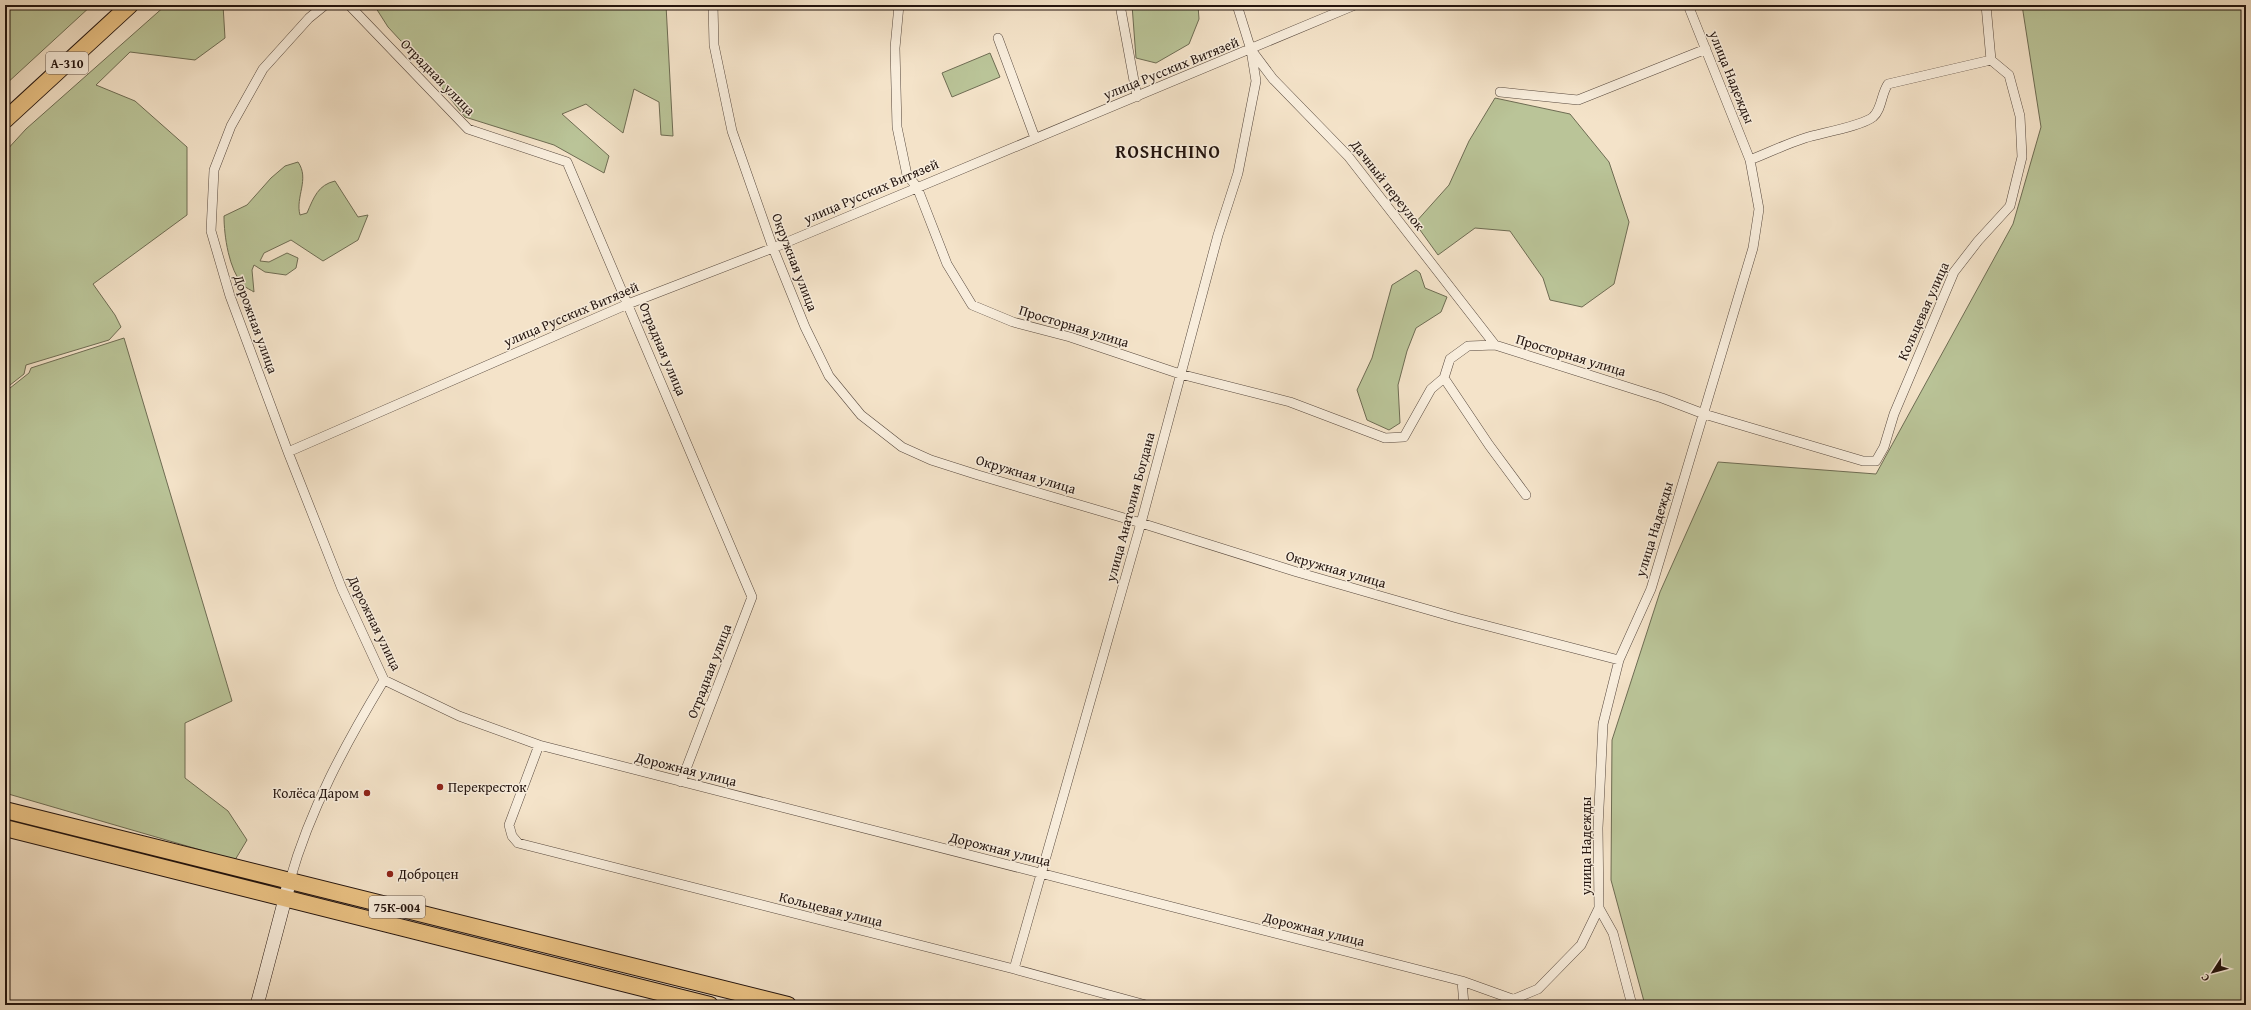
<svg xmlns="http://www.w3.org/2000/svg" width="2251" height="1010" font-family="'Gentium Book Plus',serif">
<style>
.green{fill:#bac498;stroke:#6e6c53}
.lines{fill:none;stroke-linecap:round;stroke-linejoin:round}
.street-casing{stroke:#57483d;stroke-width:10}
.secondary-casing{stroke:#23140e;stroke-width:14}
.highway-casing{stroke:#23140e;stroke-width:18}
.street{stroke:#f8eddc;stroke-width:9}
.secondary{stroke:#f8eddc;stroke-width:13}
.highway{stroke:#eac284;stroke-width:16}
.poi-dot{fill:#8f2418;stroke:#f8eddc;stroke-width:1.5}
.labels{text-anchor:middle;dominant-baseline:central;stroke-width:3;stroke-linejoin:round;paint-order:stroke}
.shield{fill:#f8eddc;stroke:#63554c;stroke-width:1}
.shield-label{font-size:13px;font-weight:bold;fill:#23140e}
.street-label{font-size:14px;fill:#23140e;stroke:#f8eddc}
.poi-label{font-size:14px;fill:#23140e;stroke:#f8eddc;text-anchor:start}
.district-label{font-size:18px;font-weight:bold;letter-spacing:1px;fill:#23140e;stroke:#f8eddc}
</style>
<rect width="100%" height="100%" fill="#f4e3c9"/>
<filter id="stains"><feTurbulence type="fractalNoise" baseFrequency=".005" numOctaves="4"/><feColorMatrix values="0 0 0 0 .2 0 0 0 0 .09 0 0 0 0 .02 0 0 0 .5 -.17"/></filter>
<radialGradient id="worn" r=".72"><stop offset=".6" stop-color="#630" stop-opacity="0"/><stop offset="1" stop-color="#630" stop-opacity=".3"/></radialGradient>
<path class="green" d="M 5,5 L 92,5 L 5,85 Z
M 166,5 L 223,5 L 225,38 L 195,60 L 130,52 L 96,85 L 135,101 L 187,147 L 187,215 L 93,284 L 115,315 L 121,327 L 109,340 L 26,365 L 24,374 L 5,389 L 5,152 L 26,129 Z
M 374,5 L 666,5 L 673,136 L 661,135 L 659,102 L 634,89 L 623,133 L 586,104 L 562,114 L 609,156 L 604,173 L 554,145 L 465,117 L 425,67 L 388,27 Z
M 1132,5 L 1198,5 L 1199,19 L 1189,44 L 1156,63 L 1136,58 Z
M 2022,5 L 2246,5 L 2246,1005 L 1645,1005 L 1611,880 L 1612,740 L 1660,592 L 1718,462 L 1876,474 L 2013,224 L 2041,127 Z
M 990,53 L 1000,77 L 952,97 L 942,73 Z
M 1495,98 L 1570,114 L 1609,162 L 1629,222 L 1614,284 L 1582,307 L 1550,300 L 1543,278 L 1510,231 L 1475,228 L 1438,255 L 1415,223 L 1449,185 L 1469,141 Z
M 298,162 C 310,179 295,197 300,215 L 307,213 C 314,197 318,185 335,181 L 358,217 L 368,215 L 358,240 L 323,261 L 291,240 L 264,253 L 260,261 L 269,262 L 287,253 L 298,258 L 296,268 L 286,275 L 265,272 L 254,265 L 252,270 L 254,292 C 251,290 246,288 243,285 C 229,270 224,236 224,216 L 247,205 L 271,178 L 285,166 Z
M 1416,270 L 1420,273 L 1425,288 L 1447,297 L 1441,312 L 1416,328 L 1407,351 L 1398,385 L 1400,423 L 1389,430 L 1367,420 L 1357,390 L 1372,358 L 1392,285 Z
M 124,338 L 232,701 L 185,723 L 185,778 L 228,811 L 247,840 L 235,860 L 5,793 L 5,392 L 29,373 L 31,368 Z"/>
<g class="lines">
<g class="street-casing">
<path id="street" d="M 325,5 L 309,18 L 263,69 L 231,126 L 214,170 L 211,231 L 230,296 L 288,452 L 342,589 L 384,680 L 459,716 L 539,745 L 1462,981 L 1515,1000
M 349,5 L 468,129 L 567,162 L 752,597 L 681,782
M 713,5 L 714,45 L 732,131 L 773,248 L 805,327 L 829,376 L 861,415 L 902,447 L 931,460 L 978,475 L 1141,523 L 1297,572 L 1457,618 L 1619,660
M 899,5 L 895,48 L 897,127 L 907,175 L 917,187 L 947,264 L 972,305 L 1013,322 L 1070,337 L 1180,374 L 1290,402 L 1385,438 L 1404,437 L 1431,389 L 1444,378 L 1450,359 L 1468,346 L 1495,345 L 1662,398 L 1704,414 L 1863,461 L 1876,461 L 1884,447 L 1894,414 L 1954,272 L 1978,241 L 2010,206 L 2022,157 L 2020,116 L 2009,75 L 1991,60 L 1986,5
M 1120,5 L 1137,97
M 998,38 L 1035,138
M 1252,51 L 1273,79 L 1348,156 L 1495,345
M 1500,92 L 1578,100 L 1706,49
M 1750,160 C 1768,153 1786,144 1805,138 C 1821,133 1862,126 1873,117 C 1882,109 1881,94 1888,84 L 1991,60
M 1444,378 L 1489,445 L 1526,495
M 288,452 L 628,304 L 773,248 L 1355,5
M 539,745 L 509,825 L 512,836 L 518,843 L 1014,969 L 1146,1005
M 290,880 C 310,809 346,743 384,680
M 1599,908 L 1613,933 L 1632,1005
M 1014,969 L 1141,523 L 1218,235 L 1238,173 L 1256,81 L 1251,50 L 1237,5
M 1462,981 L 1464,1005
M 1500,1005 L 1538,989 L 1581,945 L 1599,908 L 1598,828 L 1603,724 L 1619,660 L 1651,589 L 1753,248 L 1759,209 L 1750,160 L 1688,5"/>
</g>
<g class="secondary-casing">
<path id="secondary" d="M 257,1005 L 290,880"/>
</g>
<g class="highway-casing">
<path id="highway" d="M 5,120 L 130,5
M 5,810 L 788,1005
M 5,828 L 710,1005"/>
</g>
<use href="#street" class="street"/>
<use href="#secondary" class="secondary"/>
<use href="#highway" class="highway"/>
</g>
<g class="poi-dot">
<circle cx="440" cy="787" r="4"/>
<circle cx="367" cy="793" r="4"/>
<circle cx="390" cy="874" r="4"/>
</g>
<g class="labels">
<g class="shield">
<rect x="46" y="52" width="42" height="22" rx="3"/>
<rect x="369" y="896" width="56" height="22" rx="3"/>
</g>
<g class="shield-label">
<text x="67" y="63">А-310</text>
<text x="397" y="907">75К-004</text>
</g>
<g class="street-label">
<text transform="translate(1171 68) rotate(-22)">улица Русских Витязей</text>
<text transform="translate(438 77) rotate(46)">Отрадная улица</text>
<text transform="translate(1732 77) rotate(68)">улица Надежды</text>
<text transform="translate(1388 185) rotate(52)">Дачный переулок</text>
<text transform="translate(871 191) rotate(-23)">улица Русских Витязей</text>
<text transform="translate(795 262) rotate(69)">Окружная улица</text>
<text transform="translate(1923 311) rotate(-66)">Кольцевая улица</text>
<text transform="translate(571 314) rotate(-23)">улица Русских Витязей</text>
<text transform="translate(256 324) rotate(70)">Дорожная улица</text>
<text transform="translate(1074 326) rotate(17)">Просторная улица</text>
<text transform="translate(663 349) rotate(67)">Отрадная улица</text>
<text transform="translate(1571 355) rotate(17)">Просторная улица</text>
<text transform="translate(1026 474) rotate(17)">Окружная улица</text>
<text transform="translate(1130 507) rotate(-75)">улица Анатолия Богдана</text>
<text transform="translate(1654 529) rotate(-73)">улица Надежды</text>
<text transform="translate(1336 569) rotate(16)">Окружная улица</text>
<text transform="translate(375 623) rotate(64)">Дорожная улица</text>
<text transform="translate(709 671) rotate(-69)">Отрадная улица</text>
<text transform="translate(686 769) rotate(14)">Дорожная улица</text>
<text transform="translate(1586 846) rotate(-90)">улица Надежды</text>
<text transform="translate(1000 849) rotate(14)">Дорожная улица</text>
<text transform="translate(831 909) rotate(14)">Кольцевая улица</text>
<text transform="translate(1314 929) rotate(14)">Дорожная улица</text>
</g>
<g class="poi-label">
<text x="448" y="787">Перекресток</text>
<text x="359" y="793" text-anchor="end">Колёса Даром</text>
<text x="398" y="874">Доброцен</text>
</g>
<g class="district-label">
<text x="1168" y="151">ROSHCHINO</text>
</g>
</g>
<rect width="2251" height="1010" fill="none" stroke="#f4e3c9" stroke-width="20"/>
<rect x="6" y="6" width="2239" height="998" fill="none" stroke="#23140e" stroke-width="2"/>
<rect x="10" y="10" width="2231" height="990" fill="none" stroke="#23140e"/>
<g transform="translate(2213 972) rotate(234)" stroke="#f8eddc" stroke-width="3" paint-order="stroke">
<path d="M0-3L7 15L0 10L-7 15Z" fill="#23140e"/>
<text y="-6" font-size="11" font-weight="bold" text-anchor="middle" fill="#23140e">С</text>
</g>
<rect width="100%" height="100%" filter="url(#stains)"/>
<rect width="100%" height="100%" fill="url(#worn)"/>
</svg>
